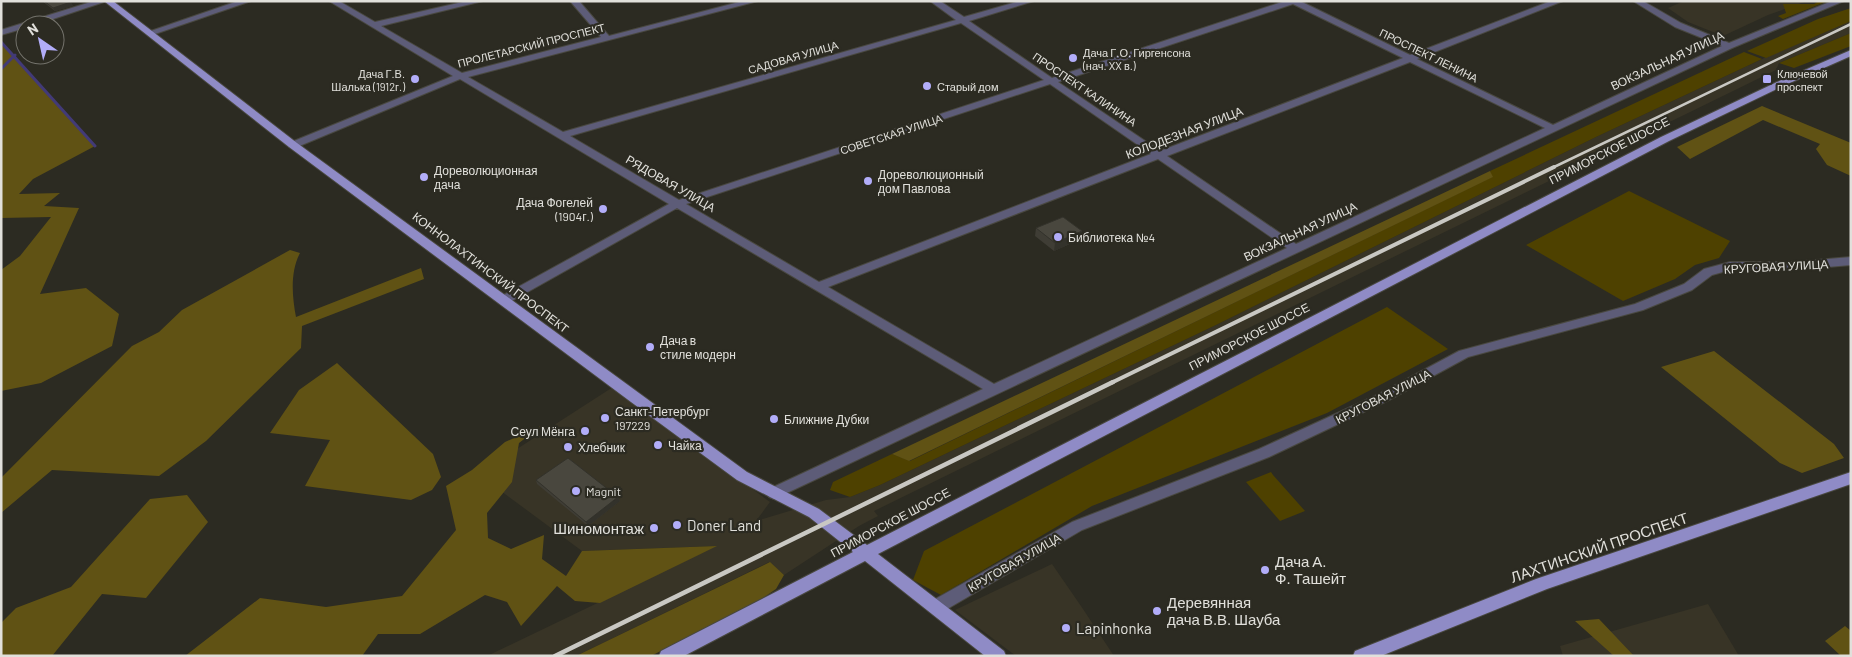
<svg xmlns="http://www.w3.org/2000/svg" width="1852" height="657" font-family="Barlow,sans-serif">
<style>
.built{fill:#383426}
.green{fill:#4e4100}
.forest{fill:#605214}
.lines{fill:none;stroke-linecap:round;stroke-linejoin:round}
.stream{stroke:#423a77;stroke-width:3}
.minor-casing{stroke:#494840;stroke-width:2}
.major-casing{stroke:#494840;stroke-width:2}
.minor{fill:#5d5c78;fill-rule:evenodd}
.major{fill:#8f8bc6;fill-rule:evenodd}
.rail-far2{stroke:#c9c8c3;stroke-width:2.5}
.rail-far1{stroke:#c9c8c3;stroke-width:4}
.rail{stroke:#c9c8c3;stroke-width:4.5}
.wall{fill:#3f3d35}
.shaded-wall{fill:#33322b}
.building{fill:#49473e;stroke:#33322b}
.poi-dot{fill:#b2adf9;stroke:#2c2b22;stroke-width:2}
.labels{text-anchor:middle;dominant-baseline:central;stroke-width:4.5;stroke-linejoin:round;paint-order:stroke}
.far-street-label{font-size:11px;fill:#e1e0db;stroke:#2c2b22}
.far-poi-label{font-size:11px;fill:#e1e0db;stroke:#2c2b22;text-anchor:start}
.street-label{font-size:12px;fill:#e1e0db;stroke:#2c2b22}
.poi-label{font-size:12px;fill:#e1e0db;stroke:#2c2b22;text-anchor:start}
.near-poi-label{font-size:15px;fill:#e1e0db;stroke:#2c2b22;text-anchor:start}
.near-street-label{font-size:15px;fill:#e1e0db;stroke:#2c2b22}
</style>
<rect width="100%" height="100%" fill="#2c2b22"/>
<path class="built" d="M 1684,1 L 1807,1 L 1768,15 L 1723,36 L 1688,22 L 1668,8 Z
M 1851,21 L 1851,33 L 1779,63 L 1776,70 L 874,511 L 878,516 L 859,526 L 784,575 L 769,562 L 576,656 L 487,656 L 716,546 L 582,551 L 478,474 L 613,387 L 770,502 L 756,521 L 826,500 L 850,497 L 880,485 L 1216,325 L 1596,137 L 1762,59 Z
M 1052,564 L 1083,609 L 1114,656 L 1016,656 L 955,610 Z
M 1708,604 L 1739,656 L 1563,656 L 1560,646 Z"/>
<path class="green" d="M 1819,1 L 1828,1 L 1783,19 L 1778,16 L 1786,13 L 1783,4 L 1814,4 Z
M 1851,8 L 1851,21 L 1766,58 L 1747,51 L 1818,19 Z
M 1851,33 L 1851,46 L 1794,68 L 1779,63 Z
M 1744,52 L 1762,59 L 1596,137 L 1216,325 L 880,485 L 850,497 L 830,490 L 833,482 L 892,454 L 910,461 L 1492,177 L 1490,171 Z
M 1629,191 L 1730,241 L 1719,258 L 1695,265 L 1675,279 L 1623,301 L 1526,245 Z
M 1387,307 L 1448,349 L 1327,413 L 1092,506 L 941,595 L 913,580 L 924,551 Z
M 1271,472 L 1273,475 L 1305,511 L 1280,521 L 1246,482 Z"/>
<path class="forest" d="M 1,42 L 95,146 L 33,179 L 19,194 L 60,193 L 44,206 L 79,208 L 40,294 L 86,288 L 119,314 L 112,346 L 41,383 L 1,391 L 1,270 L 20,256 L 51,217 L 1,218 Z
M 1762,106 L 1851,143 L 1851,176 L 1827,165 L 1816,149 L 1820,144 L 1763,120 L 1690,159 L 1677,147 Z
M 1490,171 L 1493,177 L 909,461 L 892,454 Z
M 290,250 L 300,253 C 290,272 292,296 296,317 L 421,268 L 424,279 L 302,326 L 301,348 L 206,441 L 159,476 L 52,470 L 1,513 L 1,478 L 132,346 L 159,332 L 182,310 Z
M 1714,351 L 1834,444 L 1844,458 L 1802,473 L 1780,463 L 1661,367 Z
M 337,363 L 433,454 L 441,477 L 432,490 L 411,500 L 305,486 L 330,440 L 270,433 L 299,390 Z
M 541,426 L 519,443 L 512,482 L 487,513 L 488,538 L 511,549 L 544,535 L 542,559 L 566,576 L 582,551 L 717,546 L 600,603 L 575,601 L 557,586 L 521,626 L 507,602 L 485,595 L 420,634 L 378,634 L 362,656 L 185,656 L 260,598 L 326,607 L 402,596 L 456,530 L 446,486 L 472,470 L 505,442 Z
M 187,495 L 208,522 L 146,598 L 102,594 L 52,656 L 1,656 L 1,623 L 16,608 L 71,587 L 150,499 Z
M 770,562 L 784,575 L 776,589 L 763,598 L 651,656 L 576,656 Z
M 1599,619 L 1634,656 L 1614,656 L 1575,621 Z
M 1845,626 L 1851,631 L 1851,656 L 1841,656 L 1825,641 Z"/>
<g class="lines">
<path class="stream" d="M 1,42 L 95,146
M 1,69 L 15,55"/>
<g class="minor-casing">
<path id="minor" d="M 94,1 L 107,1 L 35,25 L 25,25 L 25,28 L 1,35 L 1,30 Z
M 238,1 L 251,1 L 152,35 L 145,33 Z
M 329,1 L 339,1 L 375,22 L 467,1 L 483,1 L 381,26 L 462,73 L 601,37 L 570,1 L 579,1 L 609,36 L 743,1 L 758,1 L 468,77 L 563,132 L 956,20 L 930,1 L 940,1 L 964,17 L 1020,1 L 1034,1 L 969,21 L 1052,78 L 1285,1 L 1300,1 L 1410,55 L 1551,1 L 1563,1 L 1417,59 L 1553,125 L 1722,46 L 1675,27 L 1633,1 L 1643,1 L 1681,23 L 1729,43 L 1832,1 L 1844,1 L 1732,48 L 774,499 L 769,497 L 767,493 L 769,489 L 983,389 L 677,208 L 508,303 L 500,303 L 498,300 L 500,297 L 669,204 L 460,79 L 297,147 L 289,147 L 289,143 L 453,76 ZM 1293,4 L 1403,58 L 1160,151 L 1058,82 ZM 961,23 L 1044,80 L 679,200 L 570,136 ZM 1410,62 L 1545,128 L 1296,244 L 1167,156 ZM 1050,84 L 1151,154 L 819,282 L 686,204 ZM 1158,159 L 1287,248 L 994,384 L 828,287 Z
M 1851,257 L 1851,265 L 1792,270 L 1730,270 L 1712,275 L 1692,290 L 1643,310 L 1468,357 L 1389,400 L 1269,457 L 1082,530 L 942,612 L 936,614 L 930,612 L 928,607 L 930,602 L 1072,522 L 1259,449 L 1379,394 L 1459,351 L 1635,304 L 1684,284 L 1704,269 L 1730,262 L 1792,262 Z"/>
</g>
<g class="major-casing">
<path id="major" d="M 104,1 L 113,1 L 297,143 L 747,472 L 819,509 L 867,545 L 1661,137 L 1777,82 L 1851,50 L 1851,56 L 1783,86 L 1669,141 L 878,554 L 1004,651 L 1006,656 L 985,656 L 865,561 L 684,656 L 659,656 L 661,651 L 853,552 L 809,517 L 737,480 L 631,402 L 289,147 Z
M 1851,472 L 1851,484 L 1547,589 L 1381,656 L 1353,656 L 1355,651 L 1536,579 Z"/>
</g>
<use href="#minor" class="minor"/>
<use href="#major" class="major"/>
<path class="rail-far2" d="M 1552,168 L 1851,24"/>
<path class="rail-far1" d="M 1111,383 L 1554,167"/>
<path class="rail" d="M 555,656 L 1113,382"/>
</g>
<path class="wall" d="M 42,1 L 70,1 L 73,6 L 55,11 Z
M 1036,228 L 1081,239 L 1054,251 L 1035,236 Z
M 536,480 L 618,497 L 620,501 L 588,526 L 537,484 Z"/>
<path class="shaded-wall" d="M 71,2 L 73,6 L 55,11 L 53,8 Z
M 1082,231 L 1081,239 L 1054,251 L 1055,243 Z
M 618,497 L 620,501 L 588,526 L 586,522 Z"/>
<path class="building" d="M 44,1 L 70,1 L 71,2 L 53,8 Z
M 1063,217 L 1082,231 L 1055,243 L 1036,228 Z
M 568,458 L 618,497 L 586,522 L 536,480 Z"/>
<g class="poi-dot">
<circle cx="1073" cy="58" r="5"/>
<circle cx="415" cy="79" r="5"/>
<rect x="1762" y="74" width="10" height="10" rx="2.5"/>
<circle cx="927" cy="86" r="5"/>
<circle cx="424" cy="177" r="5"/>
<circle cx="868" cy="181" r="5"/>
<circle cx="603" cy="209" r="5"/>
<circle cx="1058" cy="237" r="5"/>
<circle cx="650" cy="347" r="5"/>
<circle cx="605" cy="418" r="5"/>
<circle cx="774" cy="419" r="5"/>
<circle cx="585" cy="431" r="5"/>
<circle cx="658" cy="445" r="5"/>
<circle cx="568" cy="447" r="5"/>
<circle cx="576" cy="491" r="5"/>
<circle cx="677" cy="525" r="5"/>
<circle cx="654" cy="528" r="5"/>
<circle cx="1265" cy="570" r="5"/>
<circle cx="1157" cy="611" r="5"/>
<circle cx="1066" cy="628" r="5"/>
</g>
<g class="labels">
<g class="far-street-label">
<text transform="translate(531 45) rotate(-14)">ПРОЛЕТАРСКИЙ ПРОСПЕКТ</text>
<text transform="translate(1429 55) rotate(26)">ПРОСПЕКТ ЛЕНИНА</text>
<text transform="translate(793 57) rotate(-16)">САДОВАЯ УЛИЦА</text>
<text transform="translate(1085 89) rotate(34)">ПРОСПЕКТ КАЛИНИНА</text>
<text transform="translate(891 134) rotate(-18)">СОВЕТСКАЯ УЛИЦА</text>
</g>
<g class="far-poi-label">
<text x="1083" y="52">Дача Г.О. Гиргенсона<tspan x="1083" dy="13">(нач. XX в.)</tspan></text>
<text x="405" y="73" text-anchor="end">Дача Г.В.<tspan x="405" dy="13">Шалька (1912г.)</tspan></text>
<text x="1777" y="73">Ключевой<tspan x="1777" dy="13">проспект</tspan></text>
<text x="937" y="86">Старый дом</text>
</g>
<g class="street-label">
<text transform="translate(1667 60) rotate(-25)">ВОКЗАЛЬНАЯ УЛИЦА</text>
<text transform="translate(1184 132) rotate(-21)">КОЛОДЕЗНАЯ УЛИЦА</text>
<text transform="translate(1609 150) rotate(-27)">ПРИМОРСКОЕ ШОССЕ</text>
<text transform="translate(671 183) rotate(30)">РЯДОВАЯ УЛИЦА</text>
<text transform="translate(1300 231) rotate(-25)">ВОКЗАЛЬНАЯ УЛИЦА</text>
<text transform="translate(1776 266) rotate(-3)">КРУГОВАЯ УЛИЦА</text>
<text transform="translate(491 272) rotate(37)">КОННОЛАХТИНСКИЙ ПРОСПЕКТ</text>
<text transform="translate(1249 336) rotate(-27)">ПРИМОРСКОЕ ШОССЕ</text>
<text transform="translate(1383 396) rotate(-27)">КРУГОВАЯ УЛИЦА</text>
<text transform="translate(890 522) rotate(-28)">ПРИМОРСКОЕ ШОССЕ</text>
<text transform="translate(1014 562) rotate(-30)">КРУГОВАЯ УЛИЦА</text>
</g>
<g class="poi-label">
<text x="434" y="170">Дореволюционная<tspan x="434" dy="14">дача</tspan></text>
<text x="878" y="174">Дореволюционный<tspan x="878" dy="14">дом Павлова</tspan></text>
<text x="593" y="202" text-anchor="end">Дача Фогелей<tspan x="593" dy="14">(1904г.)</tspan></text>
<text x="1068" y="237">Библиотека №4</text>
<text x="660" y="340">Дача в<tspan x="660" dy="14">стиле модерн</tspan></text>
<text x="615" y="411">Санкт-Петербург<tspan x="615" dy="14">197229</tspan></text>
<text x="784" y="419">Ближние Дубки</text>
<text x="575" y="431" text-anchor="end">Сеул Мёнга</text>
<text x="668" y="445">Чайка</text>
<text x="578" y="447">Хлебник</text>
<text x="586" y="491">Magnit</text>
</g>
<g class="near-poi-label">
<text x="687" y="525">Doner Land</text>
<text x="644" y="528" text-anchor="end">Шиномонтаж</text>
<text x="1275" y="561">Дача А.<tspan x="1275" dy="17">Ф. Ташейт</tspan></text>
<text x="1167" y="602">Деревянная<tspan x="1167" dy="17">дача В.В. Шауба</tspan></text>
<text x="1076" y="628">Lapinhonka</text>
</g>
<g class="near-street-label">
<text transform="translate(1599 547) rotate(-19)">ЛАХТИНСКИЙ ПРОСПЕКТ</text>
</g>
</g>
<rect width="1852" height="657" fill="none" stroke="#e1e0db" stroke-width="5"/>
<g transform="translate(40 40) rotate(326)"><circle r="24" fill="#2c2b22" stroke="#74736c"/>
<path d="M0-4L9 19L0 12L-9 19Z" fill="#b2adf9"/>
<text y="-8" font-size="14" font-weight="bold" text-anchor="middle" fill="#e1e0db">N</text>
</g>
</svg>
